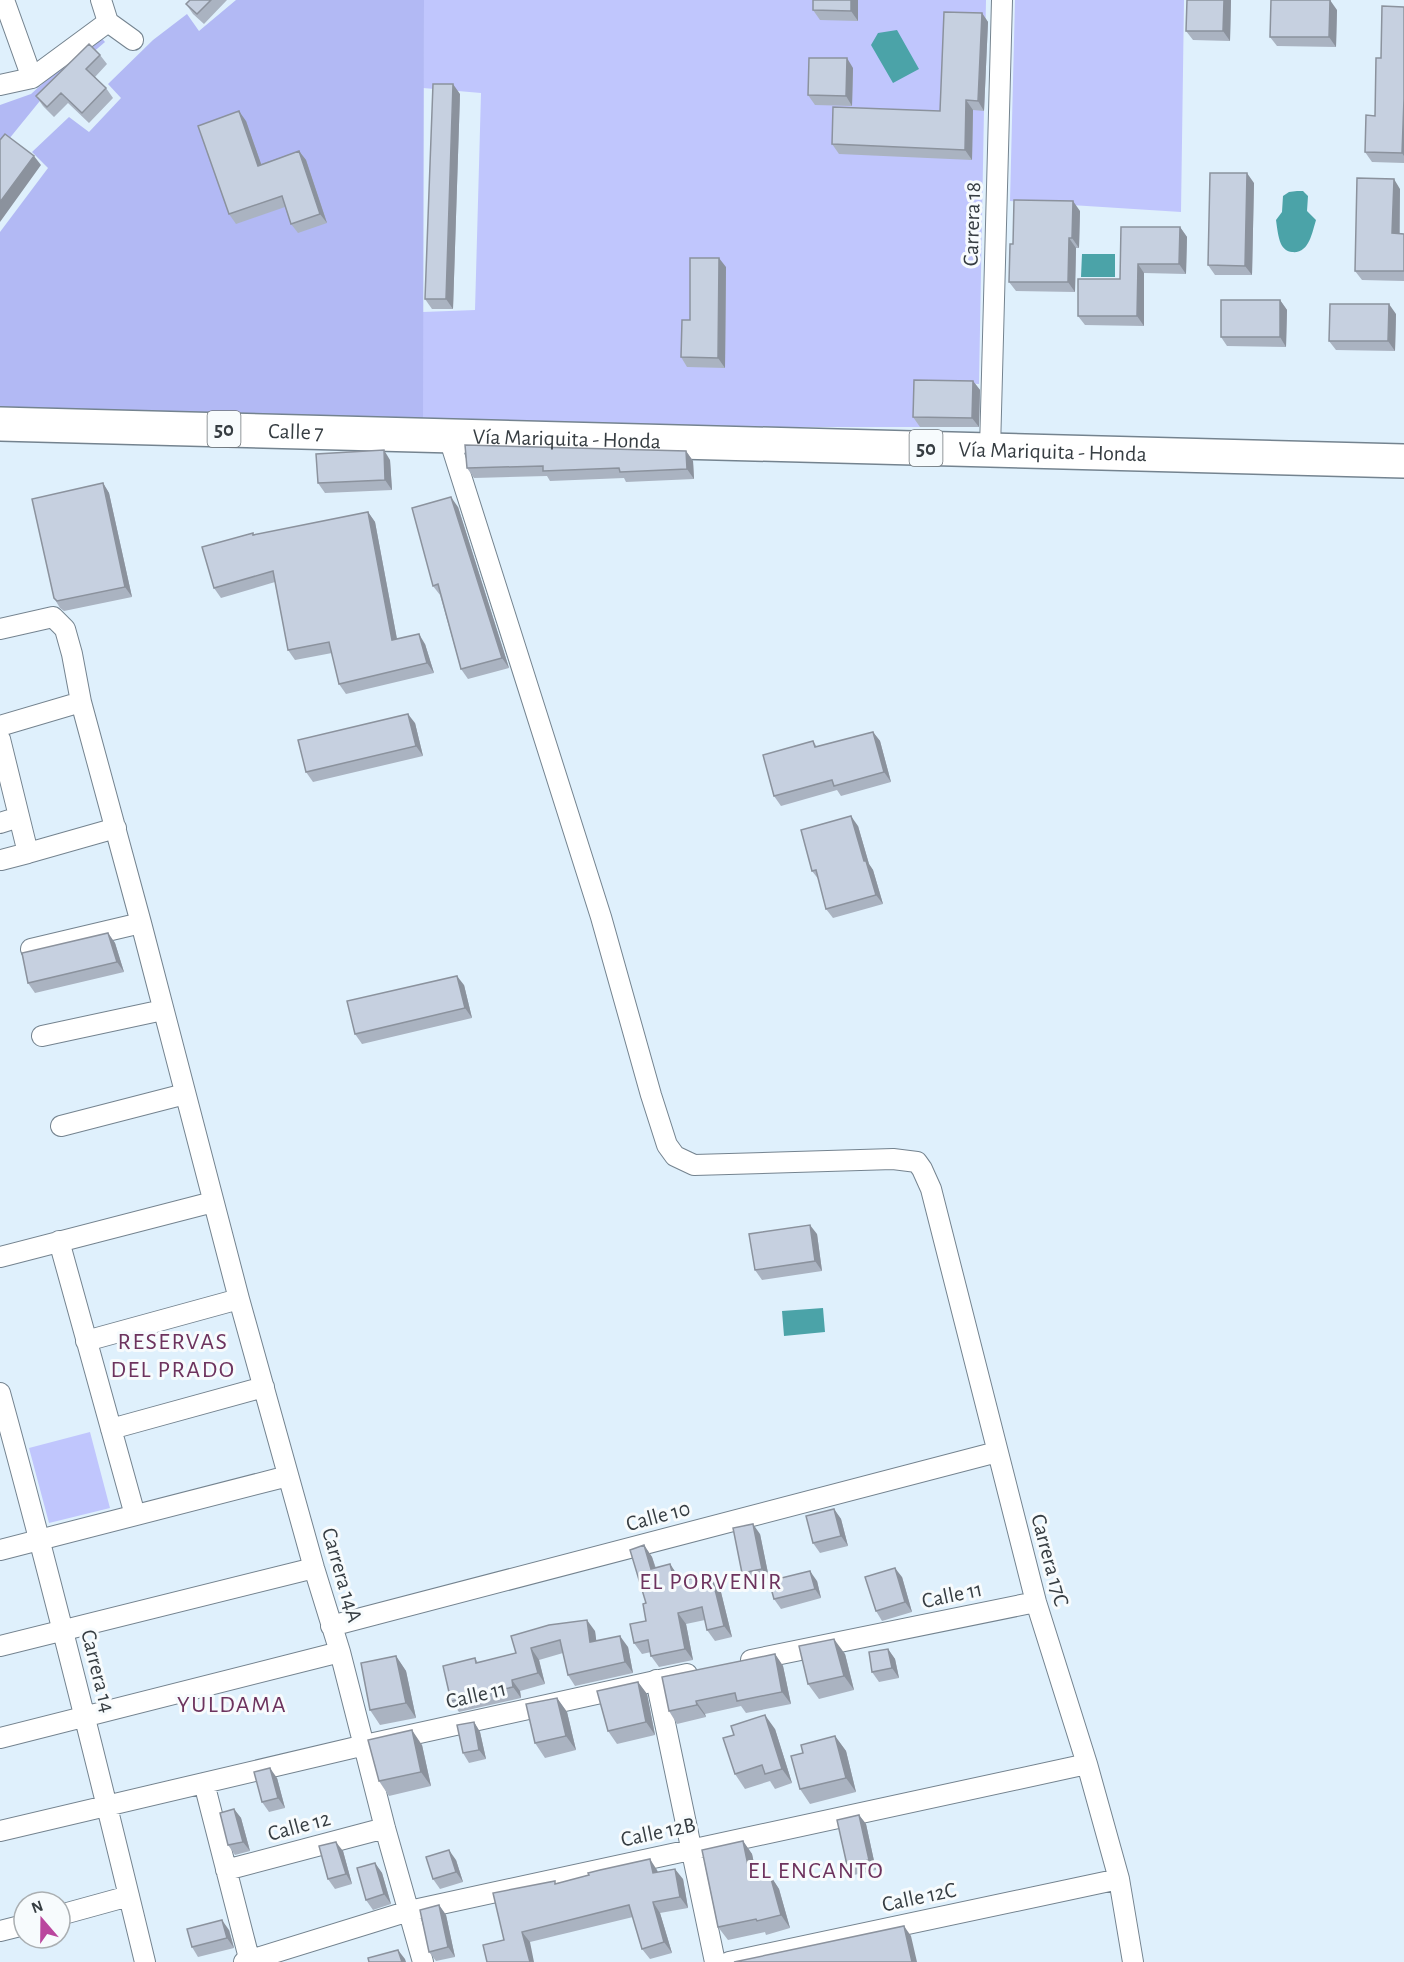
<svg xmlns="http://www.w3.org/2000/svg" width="1404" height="1962" font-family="'Alegreya Sans',sans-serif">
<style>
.green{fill:#c0c6fd}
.forest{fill:#b2b9f4}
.water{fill:#4ba3a8}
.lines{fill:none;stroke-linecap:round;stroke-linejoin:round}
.minor-casing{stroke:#74838f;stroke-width:22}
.trunk-casing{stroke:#74838f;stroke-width:36}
.minor{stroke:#fff;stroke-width:20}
.trunk{stroke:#fff;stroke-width:33}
.wall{fill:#aab3c1}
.shaded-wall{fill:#8b929d}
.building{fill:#c6d0e0;stroke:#8b929d;stroke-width:1.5}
.labels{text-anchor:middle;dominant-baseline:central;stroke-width:6;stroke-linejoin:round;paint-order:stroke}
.shield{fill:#f7fbfd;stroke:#70767a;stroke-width:1.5}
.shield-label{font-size:21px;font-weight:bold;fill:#363d42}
.street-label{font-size:22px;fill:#363d42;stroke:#f7fbfd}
.neighbourhood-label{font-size:24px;letter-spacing:1.5px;fill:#6d335e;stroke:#f7fbfd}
</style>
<rect width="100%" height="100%" fill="#dff0fc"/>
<path class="green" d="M 424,0 L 986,0 L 979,384 L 917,381 L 920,427 L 423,427 L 423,312 L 475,310 L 481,93 L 423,88 Z
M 1015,0 L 1184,0 L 1181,212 L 1010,201 Z
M 90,1432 L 110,1508 L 49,1523 L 29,1448 Z"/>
<path class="forest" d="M 236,0 L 424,0 L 423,427 L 0,412 L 0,232 L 48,168 L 32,152 L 69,117 L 89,132 L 121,98 L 108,84 L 153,40 L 187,14 L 199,31 Z
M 98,34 L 105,42 L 48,91 L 0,150 L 0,105 L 31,94 Z"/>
<path class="water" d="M 897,30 L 919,69 L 893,83 L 871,45 L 878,33 Z
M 1297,191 L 1303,191 L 1308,196 L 1307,211 L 1316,220 C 1312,233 1309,254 1292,252 C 1287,252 1283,248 1281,244 C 1278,237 1277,227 1276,220 L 1282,212 L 1283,196 L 1289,192 Z
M 1082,254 L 1115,254 L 1115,277 L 1081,277 Z
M 823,1308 L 825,1332 L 784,1336 L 782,1311 Z"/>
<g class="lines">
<g class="minor-casing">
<path id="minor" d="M 4,0 L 32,78
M 101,0 L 108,22 L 133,40
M 0,85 L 32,78 L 108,22
M 448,435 L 601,917 L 651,1095 L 667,1145 L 675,1156 L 694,1165 L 893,1159 L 917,1162 L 922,1169 L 931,1189 L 1036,1602 L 1087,1764 L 1119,1879 L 1133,1962
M 990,449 L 1002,0
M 0,629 L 53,617 L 65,629 L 72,654 L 81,702 L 141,923 L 239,1299 L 314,1568 L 340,1652 L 385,1828 L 423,1962
M 0,726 L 81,702
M 0,739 L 28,853 L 116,828
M 0,823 L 19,817
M 1,860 L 28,853
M 31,949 L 141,923
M 42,1036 L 163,1010
M 61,1126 L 185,1094
M 59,1241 L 135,1515
M 0,1257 L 213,1202
M 86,1341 L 239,1299
M 0,1393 C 52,1582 99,1772 145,1962
M 111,1429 L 264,1387
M 0,1550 L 288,1476
M 331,1626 L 997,1452
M 0,1646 L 314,1568
M 751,1660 L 1036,1602
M 656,1680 L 715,1962
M 0,1738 L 340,1652
M 204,1783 L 250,1962
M 0,1831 L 365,1745 L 687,1674
M 226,1870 L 385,1828
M 60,1915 L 129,1896
M 0,1931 L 24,1925
M 244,1962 L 409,1911 L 1087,1764
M 729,1962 L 1119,1879"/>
</g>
<g class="trunk-casing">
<g id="trunk">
<path id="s1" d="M 0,424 L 1404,461"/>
</g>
</g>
<use href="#minor" class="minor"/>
<use href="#trunk" class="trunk"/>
</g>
<path class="wall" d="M 190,0 L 227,0 L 204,24 L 193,14 L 186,4 Z
M 858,0 L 858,21 L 820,20 L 813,10 Z
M 1231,0 L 1230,41 L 1193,40 L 1186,31 Z
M 1404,7 L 1404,163 L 1372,162 L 1365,152 Z
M 1337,10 L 1336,47 L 1277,46 L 1270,37 Z
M 982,13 L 988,22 L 984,111 L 973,110 L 972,160 L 839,154 L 832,144 L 940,111 Z
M 100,55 L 107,64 L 95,77 L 106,88 L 113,98 L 89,123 L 68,103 L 54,117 L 43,106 L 36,96 Z
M 853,68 L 852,106 L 815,105 L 808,95 Z
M 460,94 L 453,309 L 432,309 L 425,299 Z
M 246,121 L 261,164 L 299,151 L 306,160 L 327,223 L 298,233 L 291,224 L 285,207 L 236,224 L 229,214 Z
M 1254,183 L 1252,275 L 1215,275 L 1208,265 Z
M 1400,189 L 1400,233 L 1404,234 L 1404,281 L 1362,280 L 1355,271 Z
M 1080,211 L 1079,248 L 1076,248 L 1075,292 L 1016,291 L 1009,282 L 1013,244 Z
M 1180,227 L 1187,237 L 1186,274 L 1144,273 L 1144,326 L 1085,325 L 1078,316 Z
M 726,267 L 725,368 L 687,367 L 681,357 Z
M 1280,300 L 1287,310 L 1286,347 L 1227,346 L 1221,337 Z
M 1396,314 L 1395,351 L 1336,350 L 1329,341 Z
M 973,381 L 980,390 L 979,427 L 920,427 L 913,417 Z
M 686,451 L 693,461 L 694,479 L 626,482 L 624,478 L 550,481 L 547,476 L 474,478 L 467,468 Z
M 390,460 L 392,490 L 325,493 L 318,483 Z
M 103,483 L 109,493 L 132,597 L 64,611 L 60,608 L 54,598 Z
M 458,507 L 509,668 L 468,679 L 461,669 L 440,595 L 433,586 Z
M 368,512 L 375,522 L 397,639 L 425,644 L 434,673 L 346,694 L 339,684 L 332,653 L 295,660 L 288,650 L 275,582 L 221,598 L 214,588 L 253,533 L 254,535 Z
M 415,723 L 423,756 L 313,782 L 306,772 Z
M 873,732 L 880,741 L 891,782 L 841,796 L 837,790 L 781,806 L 774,796 L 813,741 L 817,747 Z
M 858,826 L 869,864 L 873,870 L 883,904 L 833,918 L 826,909 L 819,880 L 812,871 Z
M 108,933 L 115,943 L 124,972 L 35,993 L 28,983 Z
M 464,985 L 472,1018 L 362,1044 L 355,1034 Z
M 817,1234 L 822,1271 L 762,1280 L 755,1270 Z
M 834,1509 L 841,1519 L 848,1546 L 820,1553 L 813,1543 Z
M 760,1534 L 769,1578 L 749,1583 L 742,1573 Z
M 644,1545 L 652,1557 L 656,1568 L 670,1564 L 678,1576 L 680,1582 L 719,1584 L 732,1637 L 715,1641 L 707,1630 L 705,1620 L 686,1624 L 693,1660 L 659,1667 L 651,1656 L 651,1652 L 642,1654 L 634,1643 L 646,1621 Z
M 902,1577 L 912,1612 L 882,1621 L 876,1611 Z
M 817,1581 L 821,1598 L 781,1609 L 774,1599 Z
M 549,1625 L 595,1631 L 596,1641 L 628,1647 L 633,1673 L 575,1686 L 568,1675 L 563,1653 L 539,1660 L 545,1684 L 520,1691 L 521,1698 L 459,1712 L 451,1701 L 475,1658 L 478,1663 L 516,1653 Z
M 888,1649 L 895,1659 L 899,1678 L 879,1682 L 872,1672 Z
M 775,1654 L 783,1666 L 791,1704 L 746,1713 L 741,1706 L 705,1714 L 706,1717 L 677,1724 L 669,1711 Z
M 845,1654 L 854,1690 L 819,1699 L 808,1684 Z
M 396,1656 L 406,1671 L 416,1718 L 380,1725 L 370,1710 Z
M 638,1682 L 647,1694 L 655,1735 L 617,1744 L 608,1731 Z
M 557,1698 L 567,1712 L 576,1750 L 545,1758 L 535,1743 Z
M 474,1722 L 480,1732 L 486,1759 L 469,1763 L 463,1753 Z
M 775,1729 L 792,1783 L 775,1789 L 770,1781 L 745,1789 L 735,1774 Z
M 835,1736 L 846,1751 L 856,1792 L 810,1804 L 800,1789 L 803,1753 Z
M 422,1745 L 431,1786 L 389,1796 L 379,1781 Z
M 277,1778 L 285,1808 L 269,1812 L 262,1802 Z
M 234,1809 L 241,1818 L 250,1851 L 235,1855 L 228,1845 Z
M 859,1815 L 866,1824 L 876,1870 L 854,1875 L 847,1865 Z
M 743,1841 L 752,1854 L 757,1879 L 770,1875 L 779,1889 L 790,1928 L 766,1935 L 765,1932 L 728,1940 L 718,1927 Z
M 343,1851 L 352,1884 L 335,1889 L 328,1879 Z
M 456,1860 L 463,1882 L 440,1889 L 433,1879 Z
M 375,1863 L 382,1873 L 391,1904 L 373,1910 L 366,1900 Z
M 657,1870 L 658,1872 L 683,1879 L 688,1908 L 660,1913 L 672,1953 L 650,1959 L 642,1949 L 633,1917 L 530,1942 L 504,1940 L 557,1883 Z
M 439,1905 L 446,1915 L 455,1957 L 436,1961 L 429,1952 Z
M 229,1930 L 234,1948 L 198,1957 L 192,1947 Z"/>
<path class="shaded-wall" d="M 851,0 L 858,0 L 858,21 L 851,11 Z
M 1224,0 L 1231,0 L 1230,41 L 1223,31 Z
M 1330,0 L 1337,10 L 1336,47 L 1329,37 Z
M 982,13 L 988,22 L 984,111 L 978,101 Z
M 847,58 L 853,68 L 852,106 L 846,96 Z
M 453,84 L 460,94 L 453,309 L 446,299 Z
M 1404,99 L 1404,156 L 1402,153 Z
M 966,100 L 973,110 L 972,160 L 965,150 Z
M 239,111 L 246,121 L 265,175 L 258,166 Z
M 299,151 L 306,160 L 327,223 L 320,214 Z
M 34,156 L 41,165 L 0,222 L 0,202 Z
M 1247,173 L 1254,183 L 1252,275 L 1245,266 Z
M 1394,179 L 1400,189 L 1399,243 L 1392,233 Z
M 1073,201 L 1080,211 L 1079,248 L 1072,238 Z
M 1180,227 L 1187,237 L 1186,274 L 1179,264 Z
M 1069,238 L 1076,248 L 1075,292 L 1068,282 Z
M 719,258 L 726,267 L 725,368 L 718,358 Z
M 1138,264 L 1144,273 L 1144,326 L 1137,316 Z
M 1280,300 L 1287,310 L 1286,347 L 1280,337 Z
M 1389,304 L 1396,314 L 1395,351 L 1388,341 Z
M 973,381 L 980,390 L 979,427 L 972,418 Z
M 384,450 L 390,460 L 392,490 L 385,480 Z
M 686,451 L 693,461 L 694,479 L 687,469 Z
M 103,483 L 109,493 L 132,597 L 125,587 Z
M 451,497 L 458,507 L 509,668 L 502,658 Z
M 368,512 L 375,522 L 399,650 L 392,640 Z
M 419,634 L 425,644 L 434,673 L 427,663 Z
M 408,714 L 415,723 L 423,756 L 416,746 Z
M 873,732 L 880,741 L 891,782 L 884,772 Z
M 851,816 L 858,826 L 869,864 L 873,870 L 883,904 L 876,895 L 864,861 Z
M 108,933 L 115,943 L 124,972 L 117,962 Z
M 457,976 L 464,985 L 472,1018 L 465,1008 Z
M 810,1225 L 817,1234 L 822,1271 L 815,1261 Z
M 834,1509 L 841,1519 L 848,1546 L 841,1536 Z
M 753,1524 L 760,1534 L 769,1578 L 762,1569 Z
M 644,1545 L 652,1557 L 659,1580 L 651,1569 Z
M 670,1564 L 678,1576 L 683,1595 L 675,1583 Z
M 895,1568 L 902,1577 L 912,1612 L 905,1602 Z
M 810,1571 L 817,1581 L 821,1598 L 815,1589 Z
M 711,1573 L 719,1584 L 732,1637 L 724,1626 Z
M 678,1613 L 686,1624 L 693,1660 L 685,1649 Z
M 587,1620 L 595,1631 L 598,1653 L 590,1642 Z
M 620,1636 L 628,1647 L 633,1673 L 625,1662 Z
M 834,1639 L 845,1654 L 854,1690 L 844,1676 Z
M 531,1648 L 539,1660 L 545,1684 L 538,1673 Z
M 888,1649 L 895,1659 L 899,1678 L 892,1668 Z
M 775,1654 L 783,1666 L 791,1704 L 782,1692 Z
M 396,1656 L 406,1671 L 416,1718 L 406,1703 Z
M 512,1680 L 520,1691 L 521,1698 L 513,1687 Z
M 638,1682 L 647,1694 L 655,1735 L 646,1722 Z
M 557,1698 L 567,1712 L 576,1750 L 566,1736 Z
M 696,1701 L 705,1714 L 706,1717 L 697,1705 Z
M 765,1715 L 775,1729 L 792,1783 L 782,1769 Z
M 474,1722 L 480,1732 L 486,1759 L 479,1750 Z
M 412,1730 L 422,1745 L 431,1786 L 421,1772 Z
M 835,1736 L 846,1751 L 856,1792 L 846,1778 Z
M 270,1768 L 277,1778 L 285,1808 L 278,1798 Z
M 234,1809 L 241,1818 L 250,1851 L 243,1842 Z
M 859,1815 L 866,1824 L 876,1870 L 869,1860 Z
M 743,1841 L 752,1854 L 761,1894 L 751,1880 Z
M 336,1842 L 343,1851 L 352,1884 L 346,1874 Z
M 449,1850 L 456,1860 L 463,1882 L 456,1872 Z
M 650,1859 L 657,1870 L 660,1884 L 653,1873 Z
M 375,1863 L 382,1873 L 391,1904 L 384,1894 Z
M 675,1869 L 683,1879 L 688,1908 L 680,1897 Z
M 770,1875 L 779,1889 L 790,1928 L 781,1915 Z
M 653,1902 L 660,1913 L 672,1953 L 664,1942 Z
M 439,1905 L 446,1915 L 455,1957 L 448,1947 Z
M 222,1920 L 229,1930 L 234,1948 L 227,1938 Z
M 904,1926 L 911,1936 L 917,1962 L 912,1962 Z
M 522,1932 L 530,1942 L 534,1962 L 530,1962 Z
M 398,1950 L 405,1959 L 406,1962 L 402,1962 Z"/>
<path class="building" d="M 190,0 L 211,0 L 197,14 L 186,4 Z
M 813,0 L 851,0 L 851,11 L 813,10 Z
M 1187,0 L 1224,0 L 1223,31 L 1186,31 Z
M 1271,0 L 1330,0 L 1329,37 L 1270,37 Z
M 1382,6 L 1404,7 L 1404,99 L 1402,153 L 1365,152 L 1366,115 L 1375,116 L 1376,58 L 1381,58 Z
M 944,12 L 982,13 L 978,101 L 966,100 L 965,150 L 832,144 L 833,107 L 940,111 Z
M 89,44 L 100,55 L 86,69 L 106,88 L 82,113 L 61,93 L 47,107 L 36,96 Z
M 809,58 L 847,58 L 846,96 L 808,95 Z
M 433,84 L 453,84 L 446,299 L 425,299 Z
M 239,111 L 258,166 L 299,151 L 320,214 L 291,224 L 282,196 L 229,214 L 198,126 Z
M 5,134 L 34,156 L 0,202 L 0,140 Z
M 1210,173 L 1247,173 L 1245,266 L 1208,265 Z
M 1357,178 L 1394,179 L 1392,233 L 1404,234 L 1404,271 L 1355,271 Z
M 1014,200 L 1073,201 L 1072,238 L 1069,238 L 1068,282 L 1009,282 L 1010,244 L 1013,244 Z
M 1121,227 L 1180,227 L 1179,264 L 1138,264 L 1137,316 L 1078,316 L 1078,279 L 1120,279 Z
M 690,258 L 719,258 L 718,358 L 681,357 L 682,320 L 690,320 Z
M 1221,300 L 1280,300 L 1280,337 L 1221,337 Z
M 1330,304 L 1389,304 L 1388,341 L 1329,341 Z
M 914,380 L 973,381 L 972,418 L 913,417 Z
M 465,445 L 686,451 L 687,469 L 620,472 L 619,468 L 543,471 L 543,466 L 467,468 Z
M 384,450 L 385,480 L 318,483 L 316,454 Z
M 103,483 L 125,587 L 57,601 L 54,598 L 32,499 Z
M 451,497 L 502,658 L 461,669 L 438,584 L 433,586 L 412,508 Z
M 368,512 L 392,640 L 419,634 L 427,663 L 339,684 L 329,642 L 288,650 L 273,571 L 214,588 L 202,547 L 253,533 L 253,535 Z
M 408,714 L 416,746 L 306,772 L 298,740 Z
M 873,732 L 884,772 L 834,786 L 832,780 L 774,796 L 763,755 L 813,741 L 815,747 Z
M 851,816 L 864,861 L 866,861 L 876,895 L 826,909 L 816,870 L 812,871 L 801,830 Z
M 108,933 L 117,962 L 28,983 L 22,953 Z
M 457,976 L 465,1008 L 355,1034 L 347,1001 Z
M 810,1225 L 815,1261 L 755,1270 L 749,1234 Z
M 834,1509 L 841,1536 L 813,1543 L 806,1516 Z
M 753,1524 L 762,1569 L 742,1573 L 733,1528 Z
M 644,1545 L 651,1569 L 670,1564 L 675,1583 L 711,1573 L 724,1626 L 707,1630 L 702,1607 L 678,1613 L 685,1649 L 651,1656 L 648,1640 L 634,1643 L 630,1624 L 646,1621 L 643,1604 L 646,1603 L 630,1550 Z
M 895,1568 L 905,1602 L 876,1611 L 865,1577 Z
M 810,1571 L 815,1589 L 774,1599 L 769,1581 Z
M 587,1620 L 590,1642 L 620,1636 L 625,1662 L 568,1675 L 560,1640 L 531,1648 L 538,1673 L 512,1680 L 513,1687 L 451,1701 L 443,1666 L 475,1658 L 476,1663 L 516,1653 L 511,1636 L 549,1625 Z
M 834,1639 L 844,1676 L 808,1684 L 799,1646 Z
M 888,1649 L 892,1668 L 872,1672 L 869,1652 Z
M 775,1654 L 782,1692 L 737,1701 L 735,1693 L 696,1701 L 697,1705 L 669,1711 L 662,1677 Z
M 396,1656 L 406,1703 L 370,1710 L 361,1663 Z
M 638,1682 L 646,1722 L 608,1731 L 597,1691 Z
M 557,1698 L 566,1736 L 535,1743 L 526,1704 Z
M 765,1715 L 782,1769 L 765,1774 L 762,1765 L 735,1774 L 723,1738 L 734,1735 L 731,1726 Z
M 474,1722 L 479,1750 L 463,1753 L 457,1725 Z
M 412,1730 L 421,1772 L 379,1781 L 368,1740 Z
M 835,1736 L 846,1778 L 800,1789 L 791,1756 L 803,1753 L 801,1745 Z
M 270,1768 L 278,1798 L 262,1802 L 254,1772 Z
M 234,1809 L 243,1842 L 228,1845 L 220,1813 Z
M 859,1815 L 869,1860 L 847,1865 L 837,1820 Z
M 743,1841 L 751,1880 L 770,1875 L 781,1915 L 757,1921 L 756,1919 L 718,1927 L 702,1850 Z
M 336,1842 L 346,1874 L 328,1879 L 319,1846 Z
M 449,1850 L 456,1872 L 433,1879 L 426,1857 Z
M 650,1859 L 653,1873 L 675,1869 L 680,1897 L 653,1902 L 664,1942 L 642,1949 L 629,1905 L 522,1932 L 530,1962 L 487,1962 L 483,1945 L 504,1940 L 493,1893 L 555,1881 L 555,1884 L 589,1875 L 588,1873 L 600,1870 Z
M 375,1863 L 384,1894 L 366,1900 L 357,1868 Z
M 439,1905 L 448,1947 L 429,1952 L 420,1910 Z
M 222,1920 L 227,1938 L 192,1947 L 187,1929 Z
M 904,1926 L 912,1962 L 734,1962 Z
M 398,1950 L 402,1962 L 369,1962 L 368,1958 Z"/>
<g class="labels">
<g class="shield">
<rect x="207.5" y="411" width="33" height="36" rx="4.5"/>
<rect x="909.5" y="430" width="33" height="36" rx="4.5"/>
</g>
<g class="shield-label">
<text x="224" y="429">50</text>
<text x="926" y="448">50</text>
</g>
<g class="street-label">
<text transform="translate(972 224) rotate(-88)">Carrera 18</text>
<text stroke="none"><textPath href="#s1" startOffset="296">Calle 7</textPath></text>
<text stroke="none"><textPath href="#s1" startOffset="567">Vía Mariquita - Honda</textPath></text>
<text stroke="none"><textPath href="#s1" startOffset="1053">Vía Mariquita - Honda</textPath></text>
<text transform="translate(658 1516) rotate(-15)">Calle 10</text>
<text transform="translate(1050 1560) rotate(75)">Carrera 17C</text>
<text transform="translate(342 1575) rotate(74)">Carrera 14A</text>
<text transform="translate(952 1595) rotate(-12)">Calle 11</text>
<text transform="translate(98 1671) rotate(76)">Carrera 14</text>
<text transform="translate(476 1695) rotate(-13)">Calle 11</text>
<text transform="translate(299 1826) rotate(-15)">Calle 12</text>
<text transform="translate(658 1832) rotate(-12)">Calle 12B</text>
<text transform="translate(919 1897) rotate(-12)">Calle 12C</text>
</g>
<g class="neighbourhood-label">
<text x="173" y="1342">RESERVAS<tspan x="173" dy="28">DEL PRADO</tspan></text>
<text x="711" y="1582">EL PORVENIR</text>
<text x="232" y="1705">YULDAMA</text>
<text x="816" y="1871">EL ENCANTO</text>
</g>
</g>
<g transform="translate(42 1920) rotate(340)"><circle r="28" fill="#f7fbfd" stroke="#aaafb2" stroke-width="1.5"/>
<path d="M0-4.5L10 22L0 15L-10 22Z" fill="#ba469e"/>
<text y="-9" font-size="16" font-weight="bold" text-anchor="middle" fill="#363d42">N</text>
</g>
</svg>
